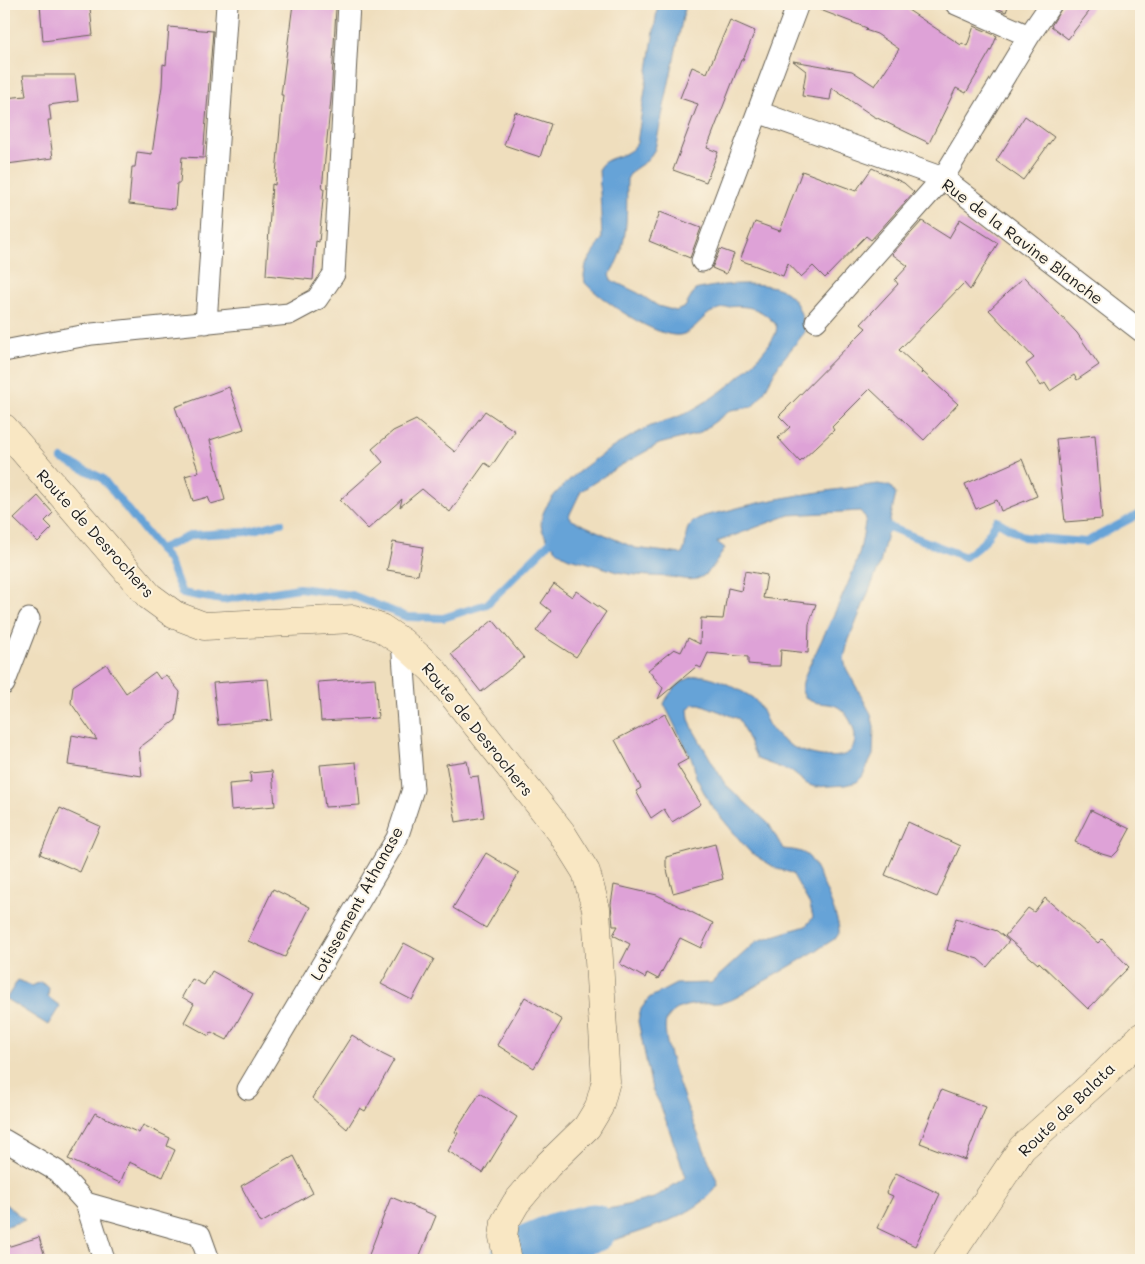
<svg xmlns="http://www.w3.org/2000/svg" width="1145" height="1264" font-family="Mali,sans-serif">
<style>
.water{fill:#66a3d7;stroke:#41607a}
.lines{fill:none;stroke-linecap:round;stroke-linejoin:round}
.stream{stroke:#66a3d7;stroke-width:8}
.river{stroke:#66a3d7;stroke-width:49}
.building{fill:#dea2d7}
.street-casing{stroke:#666054;stroke-width:23}
.secondary-casing{stroke:#666054;stroke-width:29}
.street{stroke:#fff;stroke-width:21}
.secondary{stroke:#f9e7c3;stroke-width:28}
.labels{text-anchor:middle;dominant-baseline:central;stroke-width:4;stroke-linejoin:round;paint-order:stroke}
.street-label{font-size:16px;fill:#1c1c1c;stroke:#fcf5e5}
</style>
<rect width="100%" height="100%" fill="#fcf5e5"/>
<filter id="ink" filterUnits="userSpaceOnUse"><feTurbulence type="fractalNoise" baseFrequency=".02" numOctaves="2"/><feDisplacementMap in="SourceGraphic" scale="10" xChannelSelector="R" yChannelSelector="G"/><feConvolveMatrix kernelMatrix="1 2 1 2 8 2 1 2 1" color-interpolation-filters="sRGB"/></filter>
<filter id="wash" filterUnits="userSpaceOnUse"><feTurbulence type="fractalNoise" baseFrequency=".0096" numOctaves="4" result="noise"/><feDisplacementMap in="SourceGraphic" scale="20" xChannelSelector="R" yChannelSelector="G"/><feGaussianBlur stdDeviation="1.12" result="paint"/><feColorMatrix in="noise" values="0 0 0 0 0 0 0 0 0 0 0 0 0 0 0 0 0 1.4 0 .05"/><feComposite in="paint" operator="in"/></filter>
<g filter="url(#wash)">
<rect width="100%" height="100%" fill="#efdebd"/>
<path class="water" d="M 658,4 L 685,4 L 685,7 L 655,149 L 648,160 L 632,171 L 627,179 C 626,214 630,245 609,275 L 611,280 L 638,293 L 658,306 L 676,311 L 685,307 L 695,290 C 716,284 770,279 787,293 C 800,303 802,317 805,332 L 779,364 L 763,394 L 752,407 L 731,410 L 698,434 L 659,444 L 618,467 L 581,491 L 569,516 L 572,520 L 635,548 L 682,554 C 688,545 683,533 690,525 C 698,515 714,514 726,511 C 775,497 826,491 878,484 L 890,486 L 896,494 L 880,564 L 848,642 L 844,659 L 846,668 L 871,714 L 874,727 L 873,755 L 862,777 L 857,782 L 845,785 L 815,787 L 807,784 L 792,772 L 757,759 L 739,719 L 700,704 L 693,704 L 688,709 L 689,719 L 694,731 L 725,784 L 769,824 L 783,849 C 792,850 802,850 809,857 C 816,865 841,921 839,932 C 839,934 837,936 836,938 C 811,954 786,969 761,983 C 751,988 741,996 731,1000 C 711,1008 681,997 667,1019 C 655,1038 707,1155 717,1181 L 718,1185 C 695,1225 587,1247 543,1258 L 531,1248 L 525,1235 L 580,1213 L 619,1207 L 654,1198 L 686,1177 L 660,1104 L 652,1089 L 638,1021 L 641,1009 L 649,998 L 676,984 L 711,983 L 757,941 L 806,926 L 813,917 L 810,905 L 792,873 L 777,869 L 749,851 L 710,804 L 696,777 L 693,762 L 664,704 C 669,691 683,678 697,676 C 710,673 742,691 753,698 C 762,706 764,718 770,727 C 774,733 781,740 787,743 C 799,753 834,762 848,753 C 863,742 851,715 838,707 C 830,702 817,705 809,700 C 805,698 801,692 802,688 C 803,676 811,663 816,652 C 829,624 844,595 855,566 C 861,551 863,533 866,518 L 860,511 L 789,515 L 717,542 L 725,548 C 717,560 711,574 697,579 C 690,581 678,578 671,577 C 654,576 635,576 618,572 C 607,569 596,565 585,562 C 578,560 569,559 563,555 C 556,550 547,540 543,532 C 526,497 624,438 651,426 C 663,421 678,418 690,411 C 719,395 745,375 766,348 C 770,343 779,332 776,325 C 774,322 770,319 768,317 C 754,304 731,304 714,311 C 702,315 694,333 680,335 C 655,338 602,300 585,283 L 584,276 L 586,264 L 602,239 L 599,168 C 606,157 619,158 628,152 C 632,150 635,146 637,143 Z
M 18,980 L 32,986 L 40,982 L 49,987 L 48,997 L 60,1006 L 48,1025 L 6,999 Z
M 4,1203 L 25,1220 L 4,1227 Z"/>
<g class="lines">
<path class="stream" d="M 62,459 L 102,478 L 168,560 L 182,593 L 222,600 L 299,588 L 352,595 L 407,617 L 443,618 L 487,604 L 550,542 L 560,538
M 882,532 L 889,527 L 965,557 L 983,543 L 997,521 L 1024,537 L 1086,542 L 1141,513
M 160,549 L 192,535 L 246,532 L 281,523"/>
<path class="river" d="M 516,1254 L 556,1237 L 593,1228"/>
</g>
<g id="blocks">
<path class="building" d="M 40,4 L 87,4 L 88,8 L 90,8 L 93,35 L 43,41 Z
M 293,4 L 336,8 L 331,99 L 322,189 L 324,189 L 319,242 L 316,241 L 313,280 L 266,275 L 272,184 L 275,185 L 283,95 L 281,95 Z
M 810,4 L 899,4 L 961,45 L 962,43 L 967,46 L 974,26 L 997,36 L 992,48 L 966,93 L 956,88 L 929,143 L 873,116 L 832,88 L 830,100 L 802,96 L 806,71 L 793,61 L 852,71 L 875,86 L 899,49 L 877,34 L 865,30 L 867,28 L 810,6 Z
M 987,4 L 1009,4 L 1006,12 Z
M 1064,4 L 1095,4 L 1068,39 L 1051,26 Z
M 730,20 L 755,31 L 743,60 L 741,60 L 707,148 L 718,152 L 706,182 L 673,170 L 698,104 L 680,98 L 692,67 L 707,73 Z
M 169,27 L 213,31 L 203,158 L 182,157 L 180,183 L 177,183 L 175,209 L 129,204 L 132,167 L 135,167 L 137,152 L 152,154 L 162,86 L 163,64 L 166,65 Z
M 23,75 L 75,75 L 78,101 L 49,105 L 51,120 L 48,120 L 53,158 L 7,164 L 4,143 L 4,98 L 26,96 Z
M 515,112 L 551,124 L 540,157 L 504,145 Z
M 1025,116 L 1054,137 L 1023,180 L 996,161 Z
M 872,168 L 904,183 L 914,192 L 871,240 L 866,236 L 825,278 L 813,266 L 801,277 L 788,263 L 783,276 L 740,260 L 755,222 L 780,231 L 802,171 L 856,191 Z
M 660,212 L 701,228 L 690,258 L 649,241 Z
M 960,219 L 998,243 L 970,290 L 964,283 L 899,350 L 922,371 L 921,374 L 923,372 L 958,404 L 924,440 L 870,389 L 832,427 L 834,430 L 800,462 L 778,438 L 790,427 L 779,416 L 866,328 L 861,324 L 898,284 L 895,280 L 908,266 L 892,254 L 922,221 L 949,238 Z
M 720,249 L 734,254 L 726,274 L 712,268 Z
M 1024,277 L 1077,333 L 1099,365 L 1077,380 L 1074,375 L 1050,391 L 1045,383 L 1041,386 L 1026,364 L 1034,358 L 989,310 Z
M 229,387 L 244,429 L 210,440 L 225,500 L 211,504 L 208,497 L 193,501 L 185,476 L 199,472 L 175,407 Z
M 485,411 L 515,431 L 491,467 L 485,463 L 450,512 L 422,489 L 400,507 L 402,499 L 368,529 L 340,500 L 383,462 L 372,449 L 393,431 L 416,420 L 455,452 Z
M 1095,435 L 1102,519 L 1065,522 L 1056,439 Z
M 1022,459 L 1037,496 L 1001,511 L 997,500 L 976,509 L 965,484 Z
M 38,496 L 53,513 L 45,521 L 52,528 L 38,542 L 14,519 Z
M 393,542 L 423,547 L 418,575 L 387,570 Z
M 745,571 L 767,575 L 763,598 L 816,604 L 809,624 L 808,653 L 781,650 L 780,666 L 770,666 L 748,664 L 748,657 L 708,653 L 701,668 L 697,666 L 658,699 L 663,688 L 648,670 L 674,649 L 681,652 L 688,638 L 700,644 L 701,618 L 723,619 L 728,588 L 741,591 Z
M 554,584 L 572,597 L 576,591 L 606,612 L 576,657 L 536,631 L 551,611 L 541,603 Z
M 493,620 L 524,658 L 481,692 L 451,654 Z
M 106,664 L 126,693 L 155,672 L 160,679 L 166,675 L 180,692 L 176,720 L 139,748 L 142,776 L 68,765 L 72,735 L 97,740 L 71,703 L 73,686 Z
M 375,678 L 378,718 L 321,721 L 318,682 Z
M 268,679 L 272,720 L 218,725 L 213,683 Z
M 665,714 L 688,759 L 677,765 L 701,804 L 672,822 L 664,809 L 651,818 L 636,791 L 641,788 L 615,740 Z
M 467,761 L 470,777 L 478,776 L 484,817 L 456,822 L 446,764 Z
M 356,762 L 360,805 L 325,807 L 320,765 Z
M 272,771 L 275,806 L 231,810 L 229,784 L 251,782 L 250,773 Z
M 60,808 L 100,826 L 80,872 L 40,854 Z
M 1091,810 L 1130,829 L 1118,851 L 1112,857 L 1102,854 L 1075,842 Z
M 908,822 L 960,846 L 937,897 L 885,875 Z
M 715,844 L 723,879 L 673,893 L 666,866 L 666,857 Z
M 486,853 L 519,873 L 486,928 L 453,908 Z
M 614,885 L 657,895 L 713,923 L 701,948 L 680,938 L 658,979 L 647,973 L 645,978 L 620,964 L 630,944 L 613,935 L 618,926 L 613,926 L 611,904 Z
M 273,889 L 310,907 L 285,957 L 248,941 Z
M 1045,898 L 1098,943 L 1102,939 L 1129,967 L 1088,1009 L 1039,962 L 1038,964 L 1005,936 L 1028,908 L 1034,912 Z
M 956,918 L 997,931 L 1009,941 L 987,967 L 978,959 L 947,950 Z
M 404,943 L 434,959 L 412,1000 L 381,984 Z
M 212,971 L 253,994 L 227,1040 L 211,1032 L 209,1036 L 184,1022 L 194,1004 L 182,997 L 192,979 L 204,985 Z
M 525,997 L 562,1020 L 534,1068 L 497,1045 Z
M 352,1035 L 382,1054 L 394,1060 L 365,1111 L 360,1108 L 347,1129 L 312,1098 Z
M 941,1090 L 986,1107 L 965,1160 L 920,1143 Z
M 480,1093 L 517,1117 L 483,1173 L 448,1151 L 458,1133 L 455,1132 Z
M 95,1113 L 139,1133 L 143,1125 L 170,1138 L 167,1146 L 175,1150 L 163,1177 L 129,1162 L 120,1183 L 68,1159 Z
M 294,1156 L 313,1193 L 261,1223 L 241,1186 Z
M 896,1173 L 940,1194 L 915,1246 L 877,1228 L 893,1196 L 886,1193 Z
M 391,1197 L 436,1216 L 418,1260 L 367,1260 Z
M 39,1237 L 46,1260 L 4,1260 L 4,1248 Z"/>
</g>
</g>
<g filter="url(#ink)">
<use href="#blocks" fill-opacity="0" stroke="#666054" stroke-width="1"/>
<g class="lines">
<g class="street-casing">
<path id="street" d="M 956,4 L 1029,36
M 758,112 L 943,178 L 1141,331
M 702,261 L 798,4
M 816,321 L 943,178 L 1029,36 L 1051,4
M 206,323 L 227,4
M 4,351 L 92,334 L 289,314 L 317,299 L 334,274 L 349,4
M 4,684 L 29,619
M 248,1089 L 397,838 L 413,789 L 402,642
M 4,1140 L 57,1171 L 86,1203 L 104,1260
M 86,1203 L 200,1235 L 209,1260"/>
</g>
<g class="secondary-casing">
<path id="secondary" d="M 4,428 L 149,596 L 175,615 L 204,626 L 354,619 L 381,628 L 402,642 L 433,670 L 561,832 L 586,872 L 596,909 L 606,1081 L 599,1107 L 587,1127 L 548,1165 L 516,1203 L 505,1222 L 503,1237 L 508,1260
M 947,1260 L 1022,1148 L 1104,1074 L 1141,1037"/>
</g>
<use href="#street" class="street"/>
<use href="#secondary" class="secondary"/>
</g>
</g>
<g class="labels">
<g class="street-label">
<text transform="translate(1023 241) rotate(37)">Rue de la Ravine Blanche</text>
<text transform="translate(96 533) rotate(48)">Route de Desrochers</text>
<text transform="translate(478 729) rotate(51)">Route de Desrochers</text>
<text transform="translate(356 903) rotate(-61)">Lotissement Athanase</text>
<text transform="translate(1066 1109) rotate(-44)">Route de Balata</text>
</g>
</g>
<rect width="1145" height="1264" fill="none" stroke="#fcf5e5" stroke-width="20"/>
</svg>
